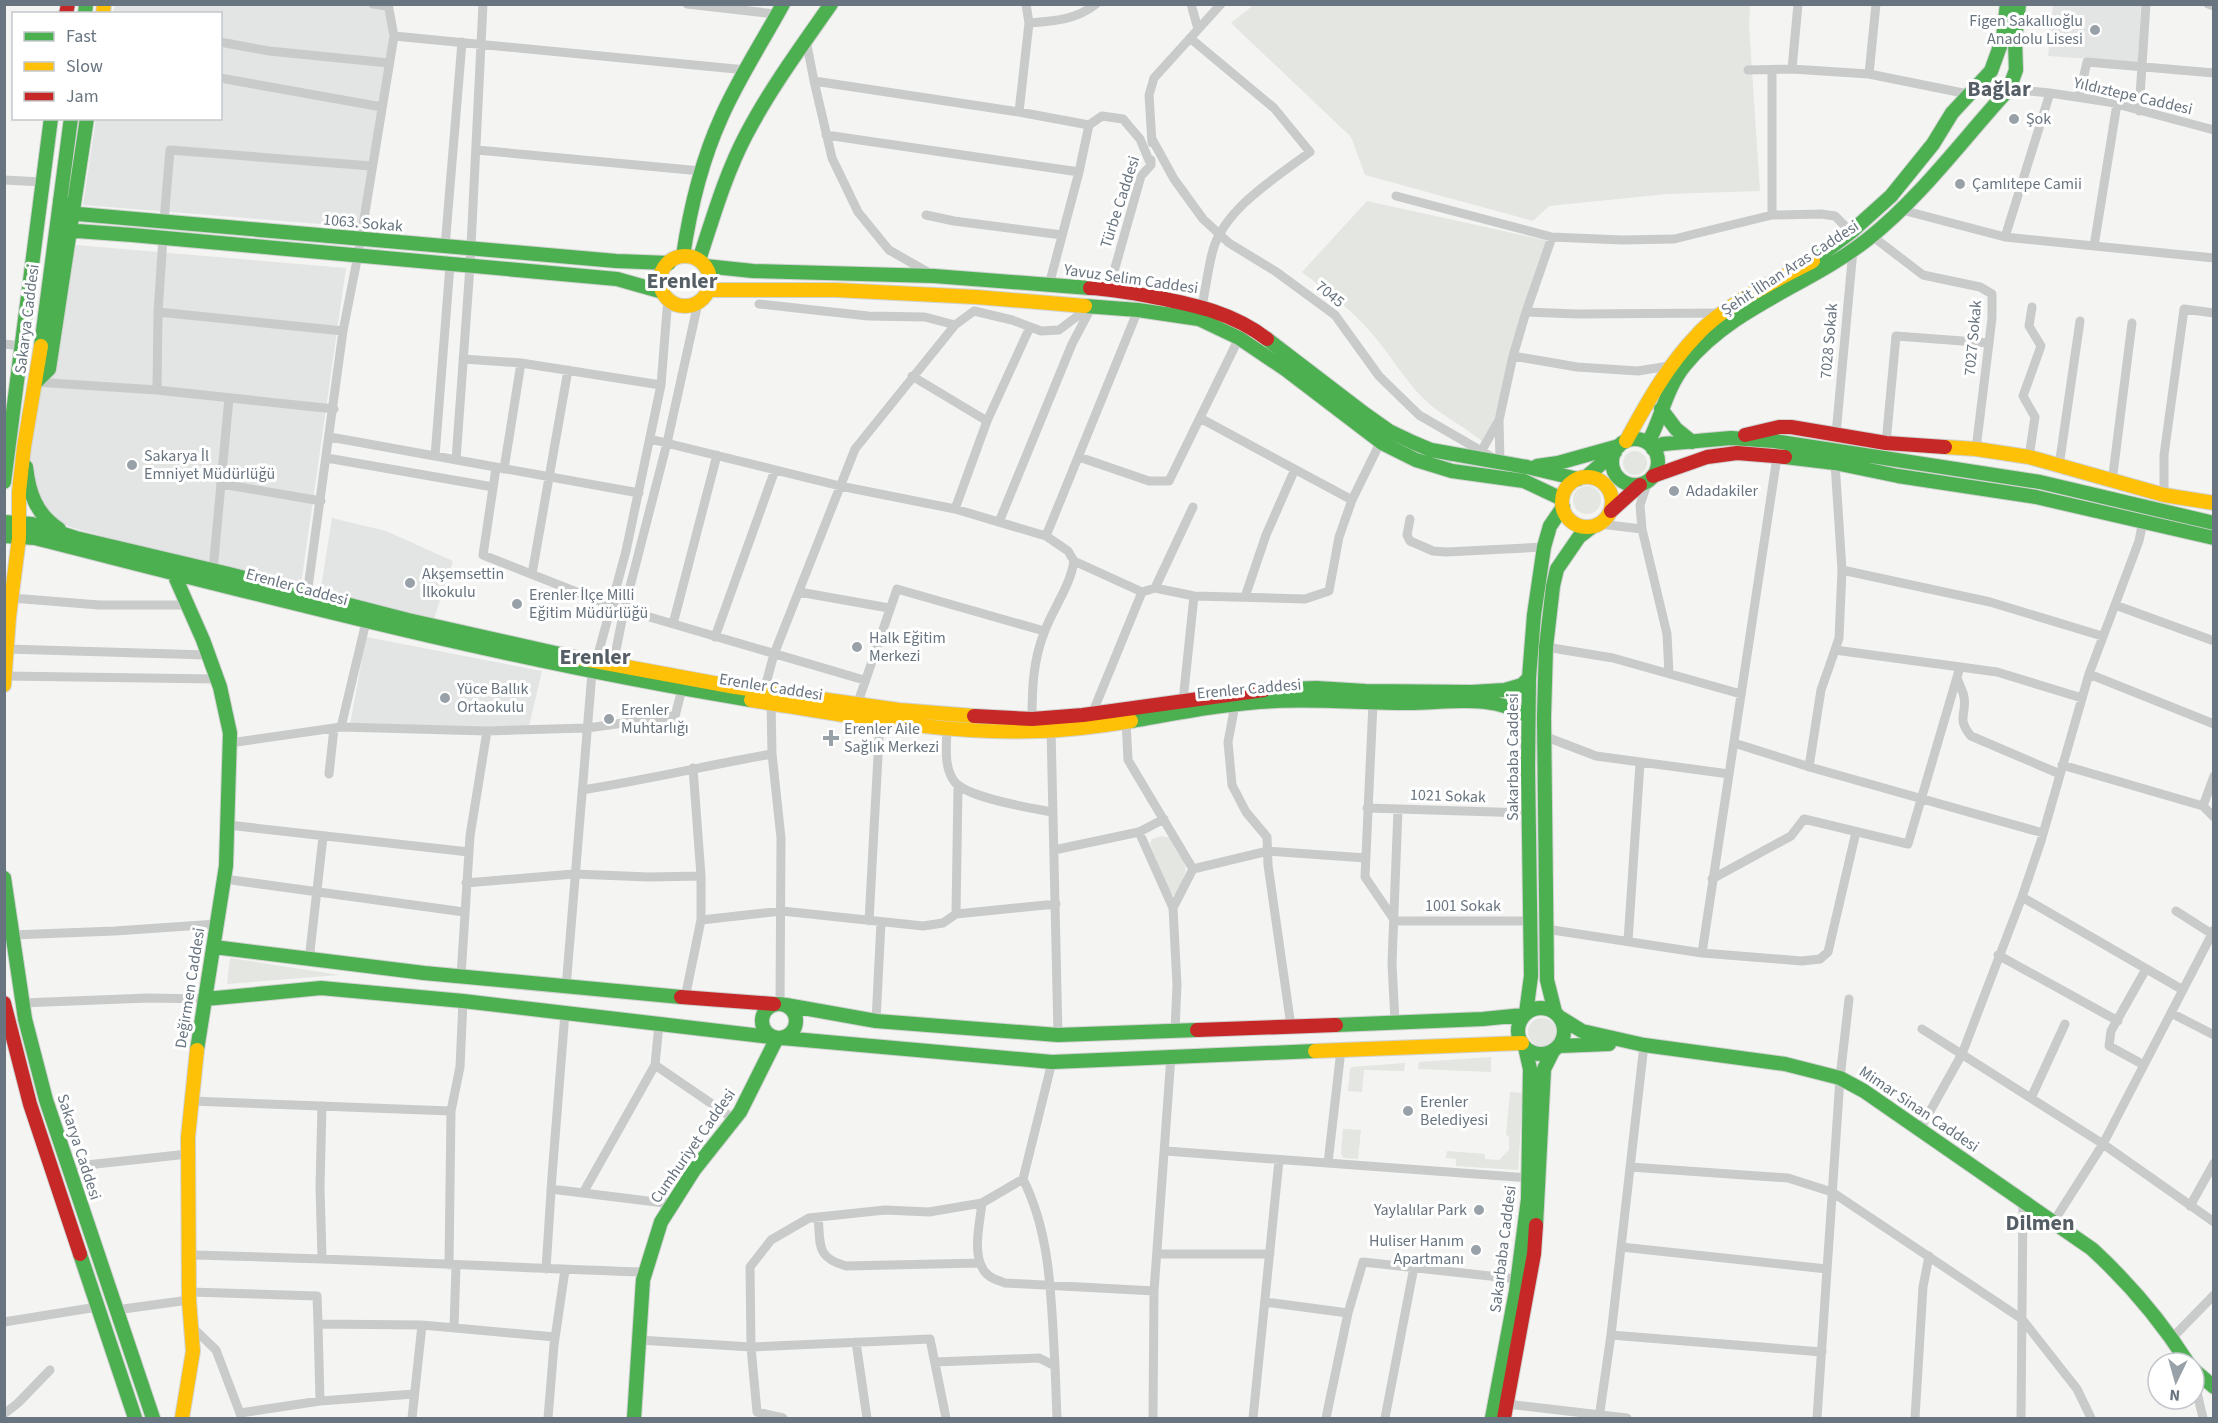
<svg xmlns="http://www.w3.org/2000/svg" width="2218" height="1423" font-family="'Source Sans 3',sans-serif">
<style>
.built{fill:#e3e4e4}
.green{fill:#e4e6e2}
.lines{fill:none;stroke-linecap:round;stroke-linejoin:round}
.fast-casing{stroke:#d1d2d2;stroke-width:16}
.slow-casing{stroke:#d1d2d2;stroke-width:16}
.jam-casing{stroke:#d1d2d2;stroke-width:16}
.street{stroke:#c9caca;stroke-width:9}
.fast{stroke:#4caf50;stroke-width:14}
.slow{stroke:#ffc107;stroke-width:14}
.jam{stroke:#c62828;stroke-width:14}
.poi-dot{fill:#99a1a8;stroke:#fff;stroke-width:2}
.labels{text-anchor:middle;dominant-baseline:central;stroke-width:6;stroke-linejoin:round;paint-order:stroke}
.poi-label{font-size:16px;fill:#68747f;stroke:#fff;text-anchor:start}
.street-label{font-size:16px;fill:#68747f;stroke:#fff}
.district-label{font-size:22px;font-weight:bold;fill:#555d65;stroke:#fff}
</style>
<rect width="100%" height="100%" fill="#f4f4f3"/>
<path class="built" d="M 115,5 L 389,5 L 391,33 L 358,227 L 83,205 L 96,119 L 220,118 L 220,14 L 113,13 Z
M 2053,5 L 2141,5 L 2138,62 L 2048,56 Z
M 64,244 L 346,268 L 300,592 L 42,519 L 24,467 Z
M 332,518 L 386,531 L 453,561 L 433,622 L 326,596 L 321,587 Z
M 366,637 L 542,671 L 529,726 L 349,730 Z"/>
<path class="green" d="M 1255,4 L 1750,5 L 1749,26 L 1760,191 L 1667,194 L 1549,206 L 1533,221 L 1365,175 L 1351,137 L 1231,23 Z
M 1367,201 L 1549,241 L 1486,445 C 1466,426 1440,416 1423,398 C 1402,377 1388,351 1368,329 C 1348,307 1325,290 1302,272 Z
M1623 463a12 12 0 1 1 24 0a12 12 0 1 1-24 0Z
M1573 500a14 14 0 1 1 28 0a14 14 0 1 1-28 0Z
M 1161,836 L 1171,838 C 1188,869 1191,864 1175,896 L 1171,894 L 1152,849 L 1150,843 L 1152,839 Z
M 230,958 L 340,975 L 227,984 Z
M1528 1032a14 14 0 1 1 28 0a14 14 0 1 1-28 0Z
M 1491,1057 L 1491,1072 L 1418,1069 L 1419,1062 Z
M 1405,1063 L 1404,1071 L 1364,1070 L 1362,1092 L 1348,1091 L 1350,1069 L 1352,1067 Z
M 1510,1092 L 1523,1093 L 1518,1170 L 1456,1166 L 1456,1159 L 1446,1158 L 1447,1151 L 1485,1154 L 1485,1159 L 1499,1160 L 1509,1150 L 1509,1136 L 1506,1135 Z
M 1343,1129 L 1361,1130 L 1358,1159 L 1344,1158 L 1341,1154 Z"/>
<g class="lines">
<g class="fast-casing">
<path id="fast" d="M 85,14 L 86,4
M 60,200 L 78,214 L 616,261 L 669,263
M 55,239 L 77,231 L 132,235 L 617,279 L 663,292
M 683,256 C 690,209 701,162 721,118 C 738,79 763,41 783,4
M 699,260 C 713,218 725,175 746,135 C 770,89 801,47 831,4
M 1813,261 L 1851,232 L 1891,196 L 1933,144 L 1952,113 L 1991,71 L 2003,38 L 2007,4
M 705,266 L 753,271 L 934,276 L 1090,288
M 1085,306 L 1138,310 L 1199,319 L 1239,338 L 1285,369 L 1382,443 L 1416,460 L 1452,471 L 1524,481 L 1562,499
M 1267,339 L 1365,414 L 1389,431 L 1412,442 L 1431,450 L 1527,467 L 1578,479
M 41,346 L 71,118
M 36,382 L 49,369 L 87,118
M 1661,409 L 1676,429 L 1692,442
M1612 462a23 23 0 1 1 46 0a23 23 0 1 1-46 0Z
M 1648,443 C 1662,417 1666,388 1685,365 C 1733,306 1810,285 1868,239 C 1922,196 1963,139 2009,89 L 2016,70 L 2015,40 L 2019,4
M 1653,449 L 1663,444 L 1731,438 L 1774,441 L 2040,482 L 2214,523
M 1785,457 L 1835,463 L 1898,476 L 2036,497 L 2214,538
M 1537,466 L 1558,463 L 1619,446
M 26,467 C 29,493 36,514 59,529
M 1586,477 L 1615,452
M 4,482 L 51,118
M 4,522 L 32,524 L 76,538 L 229,574 L 408,620 L 573,657
M 4,536 L 35,538 C 272,598 509,661 751,700
M 173,572 L 203,640 L 220,687 L 230,733 L 226,866 L 197,1050
M 1264,690 L 1316,688 L 1365,691 L 1472,692 L 1505,690 L 1522,685 L 1529,678
M 1131,721 C 1179,713 1227,703 1276,701 C 1320,699 1364,703 1408,703 C 1448,703 1493,693 1528,717
M 4,878 L 25,1019 L 46,1100 L 153,1418
M 214,947 L 424,973 L 681,997
M 205,999 L 321,988 L 463,1001 L 771,1037
M762 1021a17 17 0 1 1 34 0a17 17 0 1 1-34 0Z
M 786,1005 L 876,1021 L 1058,1035 L 1197,1030
M1518 1031a23 23 0 1 1 46 0a23 23 0 1 1-46 0Z
M 1555,1012 L 1547,980 L 1544,717 L 1546,647 L 1553,586 L 1557,569 L 1579,537 L 1592,527
M 1526,1013 L 1531,976 L 1528,767 L 1529,678 L 1534,615 L 1544,547 L 1550,526 L 1563,507
M 1561,1018 L 1582,1031 L 1644,1045 L 1785,1064 L 1840,1078 L 1864,1091 L 2092,1249 C 2129,1283 2161,1321 2188,1363
M 1336,1025 L 1483,1019 L 1523,1015
M 782,1038 L 1052,1062 L 1315,1051
M 1559,1046 L 1609,1044
M 1536,1225 L 1544,1069 L 1553,1051
M 80,1254 L 135,1418
M 2194,1370 L 2214,1387
M 634,1418 L 643,1280 L 661,1222 L 694,1170 L 740,1112 L 777,1038
M 1492,1418 L 1516,1291 L 1528,1199 L 1530,1069 L 1525,1047"/>
</g>
<g class="slow-casing">
<path id="slow" d="M 103,14 L 104,4
M660 281a25 25 0 1 1 50 0a25 25 0 1 1-50 0Z
M 709,290 L 836,290 L 976,297 L 1085,306
M 1626,441 C 1647,403 1667,366 1697,335 C 1724,305 1777,280 1813,261
M 1945,447 L 1976,449 L 2029,457 L 2164,495 L 2214,503
M1562 502a25 25 0 1 1 50 0a25 25 0 1 1-50 0Z
M 573,657 L 735,687 L 899,710 L 974,716
M 4,685 L 9,617 L 19,538 L 19,492 L 24,447 L 41,346
M 751,700 C 844,715 945,735 1039,731 C 1070,730 1100,726 1131,721
M 1315,1051 L 1522,1043
M 182,1418 L 193,1351 L 189,1300 L 188,1137 L 197,1050"/>
</g>
<g class="jam-casing">
<path id="jam" d="M 66,14 L 68,4
M 1090,288 C 1112,289 1133,293 1154,297 C 1196,305 1233,313 1267,339
M 1745,435 L 1779,427 L 1791,427 L 1886,443 L 1945,447
M 1653,476 L 1707,457 L 1737,453 L 1785,457
M 1611,511 L 1640,485
M 974,716 L 1032,719 L 1083,715 L 1264,690
M 681,997 L 774,1004
M 4,1003 L 30,1104 L 80,1254
M 1197,1030 L 1336,1025
M 1504,1418 L 1534,1254 L 1536,1225"/>
</g>
<path class="street" d="M 373,4 L 388,6
M 687,4 L 776,14
M 1191,4 L 1198,29
M 2208,4 L 2214,6
M 1029,23 C 1054,21 1076,20 1096,4
M 394,36 L 746,70
M 1190,38 L 1274,108 L 1310,152 C 1277,177 1225,208 1213,250 C 1208,268 1206,287 1202,306
M 806,40 L 814,81
M 220,42 L 269,51 L 389,63
M 1792,69 L 1798,4
M 1748,70 L 1792,69 L 1869,74 L 1968,94 L 2009,89 L 2050,93 L 2109,102 L 2214,130
M 1772,70 L 1772,215
M 1869,74 L 1876,4
M 220,78 L 382,107
M 2079,97 L 2087,62 L 2214,73
M 2139,111 L 2146,4
M 1019,112 L 1029,23 L 1026,4
M 826,135 L 1079,172
M 1152,139 L 1174,179 L 1203,219 L 1229,243 L 1275,271 L 1335,315 L 1379,376 L 1419,415 L 1495,459
M 1152,143 L 1149,95 L 1154,78 L 1221,4
M 477,150 L 701,171
M 4,180 L 43,182
M 1396,196 L 1552,237 L 1622,240 L 1674,239 L 1772,215 L 1821,214 L 1835,216 L 1851,232
M 1902,210 L 2005,237 L 2214,258
M 926,215 L 954,221 L 1062,235
M 164,221 L 170,150 L 371,166
M 1872,236 L 1923,275 L 1980,287 L 1992,294 L 1992,318 L 1976,449
M 2005,237 L 2050,93
M 2094,246 L 2117,104
M 445,247 L 462,42
M 933,275 L 889,250 L 858,212 L 832,158 L 814,81 L 1019,112 L 1089,125 L 1102,116 L 1123,119 L 1140,139 L 1151,165
M 1049,285 L 1079,172 L 1089,125
M 1109,289 L 1141,176 L 1151,165 L 1151,160
M 759,304 L 868,316 L 925,317 L 955,325
M 158,312 L 343,331
M 1526,312 L 1577,314 L 1723,313
M 4,344 L 21,346
M 1513,356 L 1577,367 L 1638,371 L 1669,366
M 463,359 L 521,363 L 661,385
M 912,376 L 987,421
M 36,382 L 157,390 L 334,409
M 157,390 L 158,312 L 163,238
M 1200,418 L 1352,500
M 1836,434 L 1853,250
M 330,437 L 639,493
M 650,439 L 840,486 L 955,509 L 1046,536 L 1068,551 L 1074,561 C 1070,587 1053,608 1044,633 C 1033,661 1032,689 1032,719
M 1886,443 L 1896,336 L 1989,343
M 1482,450 L 1499,420
M 435,456 L 450,265
M 1079,457 L 1149,481 L 1169,481 L 1239,338
M 2029,457 L 2035,417 L 2023,396 L 2041,346 L 2029,326 L 2032,307
M 327,458 L 493,487
M 456,460 L 470,266 L 483,4
M 1500,462 L 1499,420 L 1513,356 L 1526,312 L 1552,237
M 1835,463 L 1842,570 L 1839,638 L 1835,650 L 1997,672 L 2082,698
M 2059,466 L 2080,321
M 496,468 L 483,555 L 612,606 L 864,680
M 504,469 L 521,363
M 1648,481 L 1640,505 L 1642,529 L 1667,634 L 1669,674
M 2112,482 L 2132,323
M 222,484 L 321,501
M 2164,495 L 2164,455 L 2184,309 L 2214,313
M 955,509 L 987,421 L 1030,327
M 1410,519 L 1407,535 L 1410,541 L 1433,551 L 1446,552 L 1544,547
M 999,522 L 1072,344 L 1091,308
M 1600,524 L 1642,529
M 1046,536 L 1138,310
M 1074,561 L 1142,592 L 1155,588 L 1194,596 L 1305,599 L 1329,591 L 1339,537 L 1352,500 L 1377,449 L 1382,443
M 213,570 L 229,398
M 1842,570 L 1990,602 L 2102,636
M 532,574 L 568,370
M 1155,588 L 1193,507
M 799,592 L 889,608
M 307,595 L 343,331 L 358,255 L 394,36 L 388,4
M 1245,597 L 1266,535 L 1295,469
M 12,598 L 99,605 L 187,605
M 2115,605 L 2214,641
M 673,624 L 717,455
M 715,637 L 775,470
M 1546,647 L 1613,658 L 1741,694
M 7,649 L 207,655
M 596,662 L 626,551 L 661,385 L 668,298
M 613,665 L 624,610 L 667,443 L 698,303
M 2089,674 L 2214,724
M 5,676 L 217,679
M 1957,678 C 1959,684 1963,691 1964,697 C 1967,715 1956,718 1971,736 L 2060,774
M 764,691 L 774,654 L 855,449 L 955,325 L 974,311 L 1012,320 L 1041,331 L 1059,330 L 1092,305
M 771,700 L 772,754 L 781,838 L 780,1004
M 1183,701 L 1194,596
M 1373,703 L 1365,877 L 1395,921
M 857,705 L 897,589 L 1044,631
M 1235,705 L 1228,742 L 1232,785 L 1246,812 L 1267,837 L 1268,865 L 1291,1026
M 1092,714 L 1142,592
M 1126,721 L 1128,760 L 1193,869 L 1173,908
M 947,726 C 947,744 943,766 954,781 C 966,798 1031,808 1052,812
M 341,727 L 366,622
M 1051,729 L 1058,1035
M 1544,736 L 1596,756 L 1729,774
M 230,743 L 341,727 L 487,731 L 587,728 L 675,716 L 682,689
M 1734,743 L 1813,768 L 2043,833
M 2062,765 L 2203,806 L 2214,817
M 1809,767 L 1821,690 L 1835,650
M 329,774 L 334,728
M 582,790 C 646,780 709,765 772,754
M 2203,806 L 2214,776
M 1367,808 L 1529,813
M 228,825 L 469,852
M 1139,832 L 1173,908 L 1177,985 L 1175,1030
M 1054,850 L 1139,832 L 1164,819
M 1193,869 L 1268,851 L 1366,858
M 224,879 L 464,912
M 1712,879 L 1791,836 L 1804,819 L 1908,844 L 1960,667
M 466,883 L 574,874 L 649,877 L 701,876
M 2022,897 L 2183,990
M 2176,911 L 2212,934
M 956,914 L 1056,904
M 701,920 L 782,911 L 923,926 L 943,923 L 956,914 L 958,786
M 869,921 L 880,719
M 1395,921 L 1530,921
M 1546,929 L 1702,953 L 1802,961 L 1820,959 L 1828,952 L 1856,832
M 11,935 L 115,931 L 217,924
M 1628,941 L 1640,763
M 1702,953 L 1777,457
M 1998,955 L 2118,1021
M 309,960 L 323,837
M 461,976 L 470,836 L 487,731
M 566,988 L 592,672
M 685,998 L 701,920 L 701,876 L 693,768
M 22,1003 L 148,998 L 205,999
M 2171,1013 L 2214,1035
M 876,1021 L 881,922
M 1395,1022 L 1392,963 L 1398,809
M 1922,1029 L 2103,1144 L 2214,1222
M 655,1065 L 734,1119
M 2144,1065 L 2109,1046 L 2111,1031 L 2146,969
M 2031,1098 L 2065,1024
M 192,1101 L 451,1111
M 1920,1129 L 1962,1054 L 2022,897 L 2041,841 L 2089,674 L 2139,541 L 2143,521
M 1166,1151 L 1528,1178
M 1328,1163 L 1341,1050
M 68,1167 L 188,1154
M 1630,1167 L 1788,1178 L 1832,1192 L 2022,1319 L 2077,1389 L 2091,1418
M 1023,1179 C 1052,1237 1051,1302 1055,1366
M 551,1189 L 672,1204
M 583,1193 L 655,1065 L 659,1024
M 982,1203 C 980,1223 970,1260 988,1275 C 992,1279 1000,1281 1005,1283 L 1154,1291
M 2190,1206 L 2214,1163
M 818,1217 C 821,1245 815,1257 846,1266 L 979,1263
M 2054,1221 L 2103,1144 L 2214,930
M 1621,1247 L 1827,1269
M 1157,1254 L 1270,1254
M 190,1255 C 342,1258 493,1267 645,1272
M 322,1258 L 320,1187 L 322,1106
M 449,1265 L 451,1111 L 460,1067 L 463,1001
M 546,1269 L 552,1176 L 565,1013
M 189,1292 L 317,1296 L 318,1324 L 422,1325 L 555,1337
M 1265,1302 L 1348,1313
M 116,1310 L 189,1300
M 4,1322 L 97,1307
M 318,1324 L 320,1401
M 191,1326 L 216,1350 L 241,1416
M 454,1328 L 456,1266
M 1611,1335 L 1822,1352
M 2172,1338 L 2214,1295
M 639,1340 L 751,1347 L 930,1339 L 946,1418
M 856,1342 L 867,1418
M 935,1362 L 1039,1358 L 1055,1366 L 1057,1418
M 2194,1380 L 2203,1418
M 1507,1404 L 1627,1418
M 240,1413 L 320,1401 L 414,1394
M 4,1414 L 18,1403 L 50,1370
M 412,1418 L 422,1325
M 548,1418 L 554,1345 L 565,1270
M 783,1418 L 757,1412 L 751,1347 L 750,1267 L 771,1240 L 809,1218 L 885,1210 L 929,1212 L 982,1203 L 1023,1179 L 1052,1062
M 1153,1418 L 1154,1291 L 1171,1056
M 1253,1418 L 1279,1160
M 1326,1418 L 1348,1313 L 1363,1262 L 1517,1279
M 1385,1418 L 1414,1267
M 1599,1418 L 1611,1335 L 1644,1045
M 1817,1418 L 1840,1078 L 1849,999
M 1915,1418 L 1923,1287 L 1929,1256
M 2021,1418 L 2023,1200"/>
<use href="#fast" class="fast"/>
<use href="#slow" class="slow"/>
<use href="#jam" class="jam"/>
</g>
<g class="poi-dot">
<circle cx="2095" cy="30" r="6"/>
<circle cx="2014" cy="119" r="6"/>
<circle cx="1960" cy="184" r="6"/>
<circle cx="132" cy="465" r="6"/>
<circle cx="1674" cy="491" r="6"/>
<circle cx="410" cy="583" r="6"/>
<circle cx="517" cy="604" r="6"/>
<circle cx="857" cy="647" r="6"/>
<circle cx="445" cy="698" r="6"/>
<circle cx="609" cy="719" r="6"/>
<path d="M828 729h6v6h6v6h-6v6h-6v-6h-6v-6h6z"/>
<circle cx="1408" cy="1111" r="6"/>
<circle cx="1479" cy="1210" r="6"/>
<circle cx="1476" cy="1250" r="6"/>
</g>
<g class="labels">
<g class="poi-label">
<text x="2083" y="21" text-anchor="end">Figen Sakallıoğlu<tspan x="2083" dy="18">Anadolu Lisesi</tspan></text>
<text x="2026" y="119">Şok</text>
<text x="1972" y="184">Çamlıtepe Camii</text>
<text x="144" y="456">Sakarya İl<tspan x="144" dy="18">Emniyet Müdürlüğü</tspan></text>
<text x="1686" y="491">Adadakiler</text>
<text x="422" y="574">Akşemsettin<tspan x="422" dy="18">İlkokulu</tspan></text>
<text x="529" y="595">Erenler İlçe Milli<tspan x="529" dy="18">Eğitim Müdürlüğü</tspan></text>
<text x="869" y="638">Halk Eğitim<tspan x="869" dy="18">Merkezi</tspan></text>
<text x="457" y="689">Yüce Ballık<tspan x="457" dy="18">Ortaokulu</tspan></text>
<text x="621" y="710">Erenler<tspan x="621" dy="18">Muhtarlığı</tspan></text>
<text x="844" y="729">Erenler Aile<tspan x="844" dy="18">Sağlık Merkezi</tspan></text>
<text x="1420" y="1102">Erenler<tspan x="1420" dy="18">Belediyesi</tspan></text>
<text x="1467" y="1210" text-anchor="end">Yaylalılar Park</text>
<text x="1464" y="1241" text-anchor="end">Huliser Hanım<tspan x="1464" dy="18">Apartmanı</tspan></text>
</g>
<g class="street-label">
<text transform="translate(2133 96) rotate(13)">Yıldıztepe Caddesi</text>
<text transform="translate(1120 202) rotate(-72)">Türbe Caddesi</text>
<text transform="translate(363 223) rotate(5)">1063. Sokak</text>
<text transform="translate(1790 268) rotate(-33)">Şehit İlhan Aras Caddesi</text>
<text transform="translate(1131 279) rotate(8)">Yavuz Selim Caddesi</text>
<text transform="translate(1330 294) rotate(39)">7045</text>
<text transform="translate(27 319) rotate(-83)">Sakarya Caddesi</text>
<text transform="translate(1973 338) rotate(-85)">7027 Sokak</text>
<text transform="translate(1829 341) rotate(-85)">7028 Sokak</text>
<text transform="translate(297 587) rotate(15)">Erenler Caddesi</text>
<text transform="translate(771 687) rotate(9)">Erenler Caddesi</text>
<text transform="translate(1249 689) rotate(-5)">Erenler Caddesi</text>
<text transform="translate(1513 757) rotate(-90)">Sakarbaba Caddesi</text>
<text transform="translate(1448 796) rotate(2)">1021 Sokak</text>
<text x="1463" y="906">1001 Sokak</text>
<text transform="translate(190 988) rotate(-81)">Değirmen Caddesi</text>
<text transform="translate(1919 1109) rotate(34)">Mimar Sinan Caddesi</text>
<text transform="translate(693 1146) rotate(-55)">Cumhuriyet Caddesi</text>
<text transform="translate(79 1147) rotate(72)">Sakarya Caddesi</text>
<text transform="translate(1503 1249) rotate(-83)">Sakarbaba Caddesi</text>
</g>
<g class="district-label">
<text x="1999" y="89">Bağlar</text>
<text x="682" y="281">Erenler</text>
<text x="595" y="657">Erenler</text>
<text x="2040" y="1223">Dilmen</text>
</g>
</g>
<rect width="2218" height="1423" fill="none" stroke="#68747f" stroke-width="12"/>
<rect x="12" y="12" width="210" height="108" fill="#ffffff" stroke="#c3c7cc" stroke-width="1.5"/>
<rect x="24" y="32" width="30" height="9" fill="#4caf50" stroke="#c3c7cc" stroke-width="1.5"/>
<text x="66" y="42" font-size="18" fill="#68747f">Fast</text>
<rect x="24" y="62" width="30" height="9" fill="#ffc107" stroke="#c3c7cc" stroke-width="1.5"/>
<text x="66" y="72" font-size="18" fill="#68747f">Slow</text>
<rect x="24" y="92" width="30" height="9" fill="#c62828" stroke="#c3c7cc" stroke-width="1.5"/>
<text x="66" y="102" font-size="18" fill="#68747f">Jam</text>
<g transform="translate(2176 1381) rotate(185)"><circle r="28" fill="#ffffff" stroke="#c3c7cc" stroke-width="1.5"/>
<path d="M0-4.5L10 22L0 15L-10 22Z" fill="#99a1a8"/>
<text y="-9" font-size="16" font-weight="bold" text-anchor="middle" fill="#68747f">N</text>
</g>
</svg>
